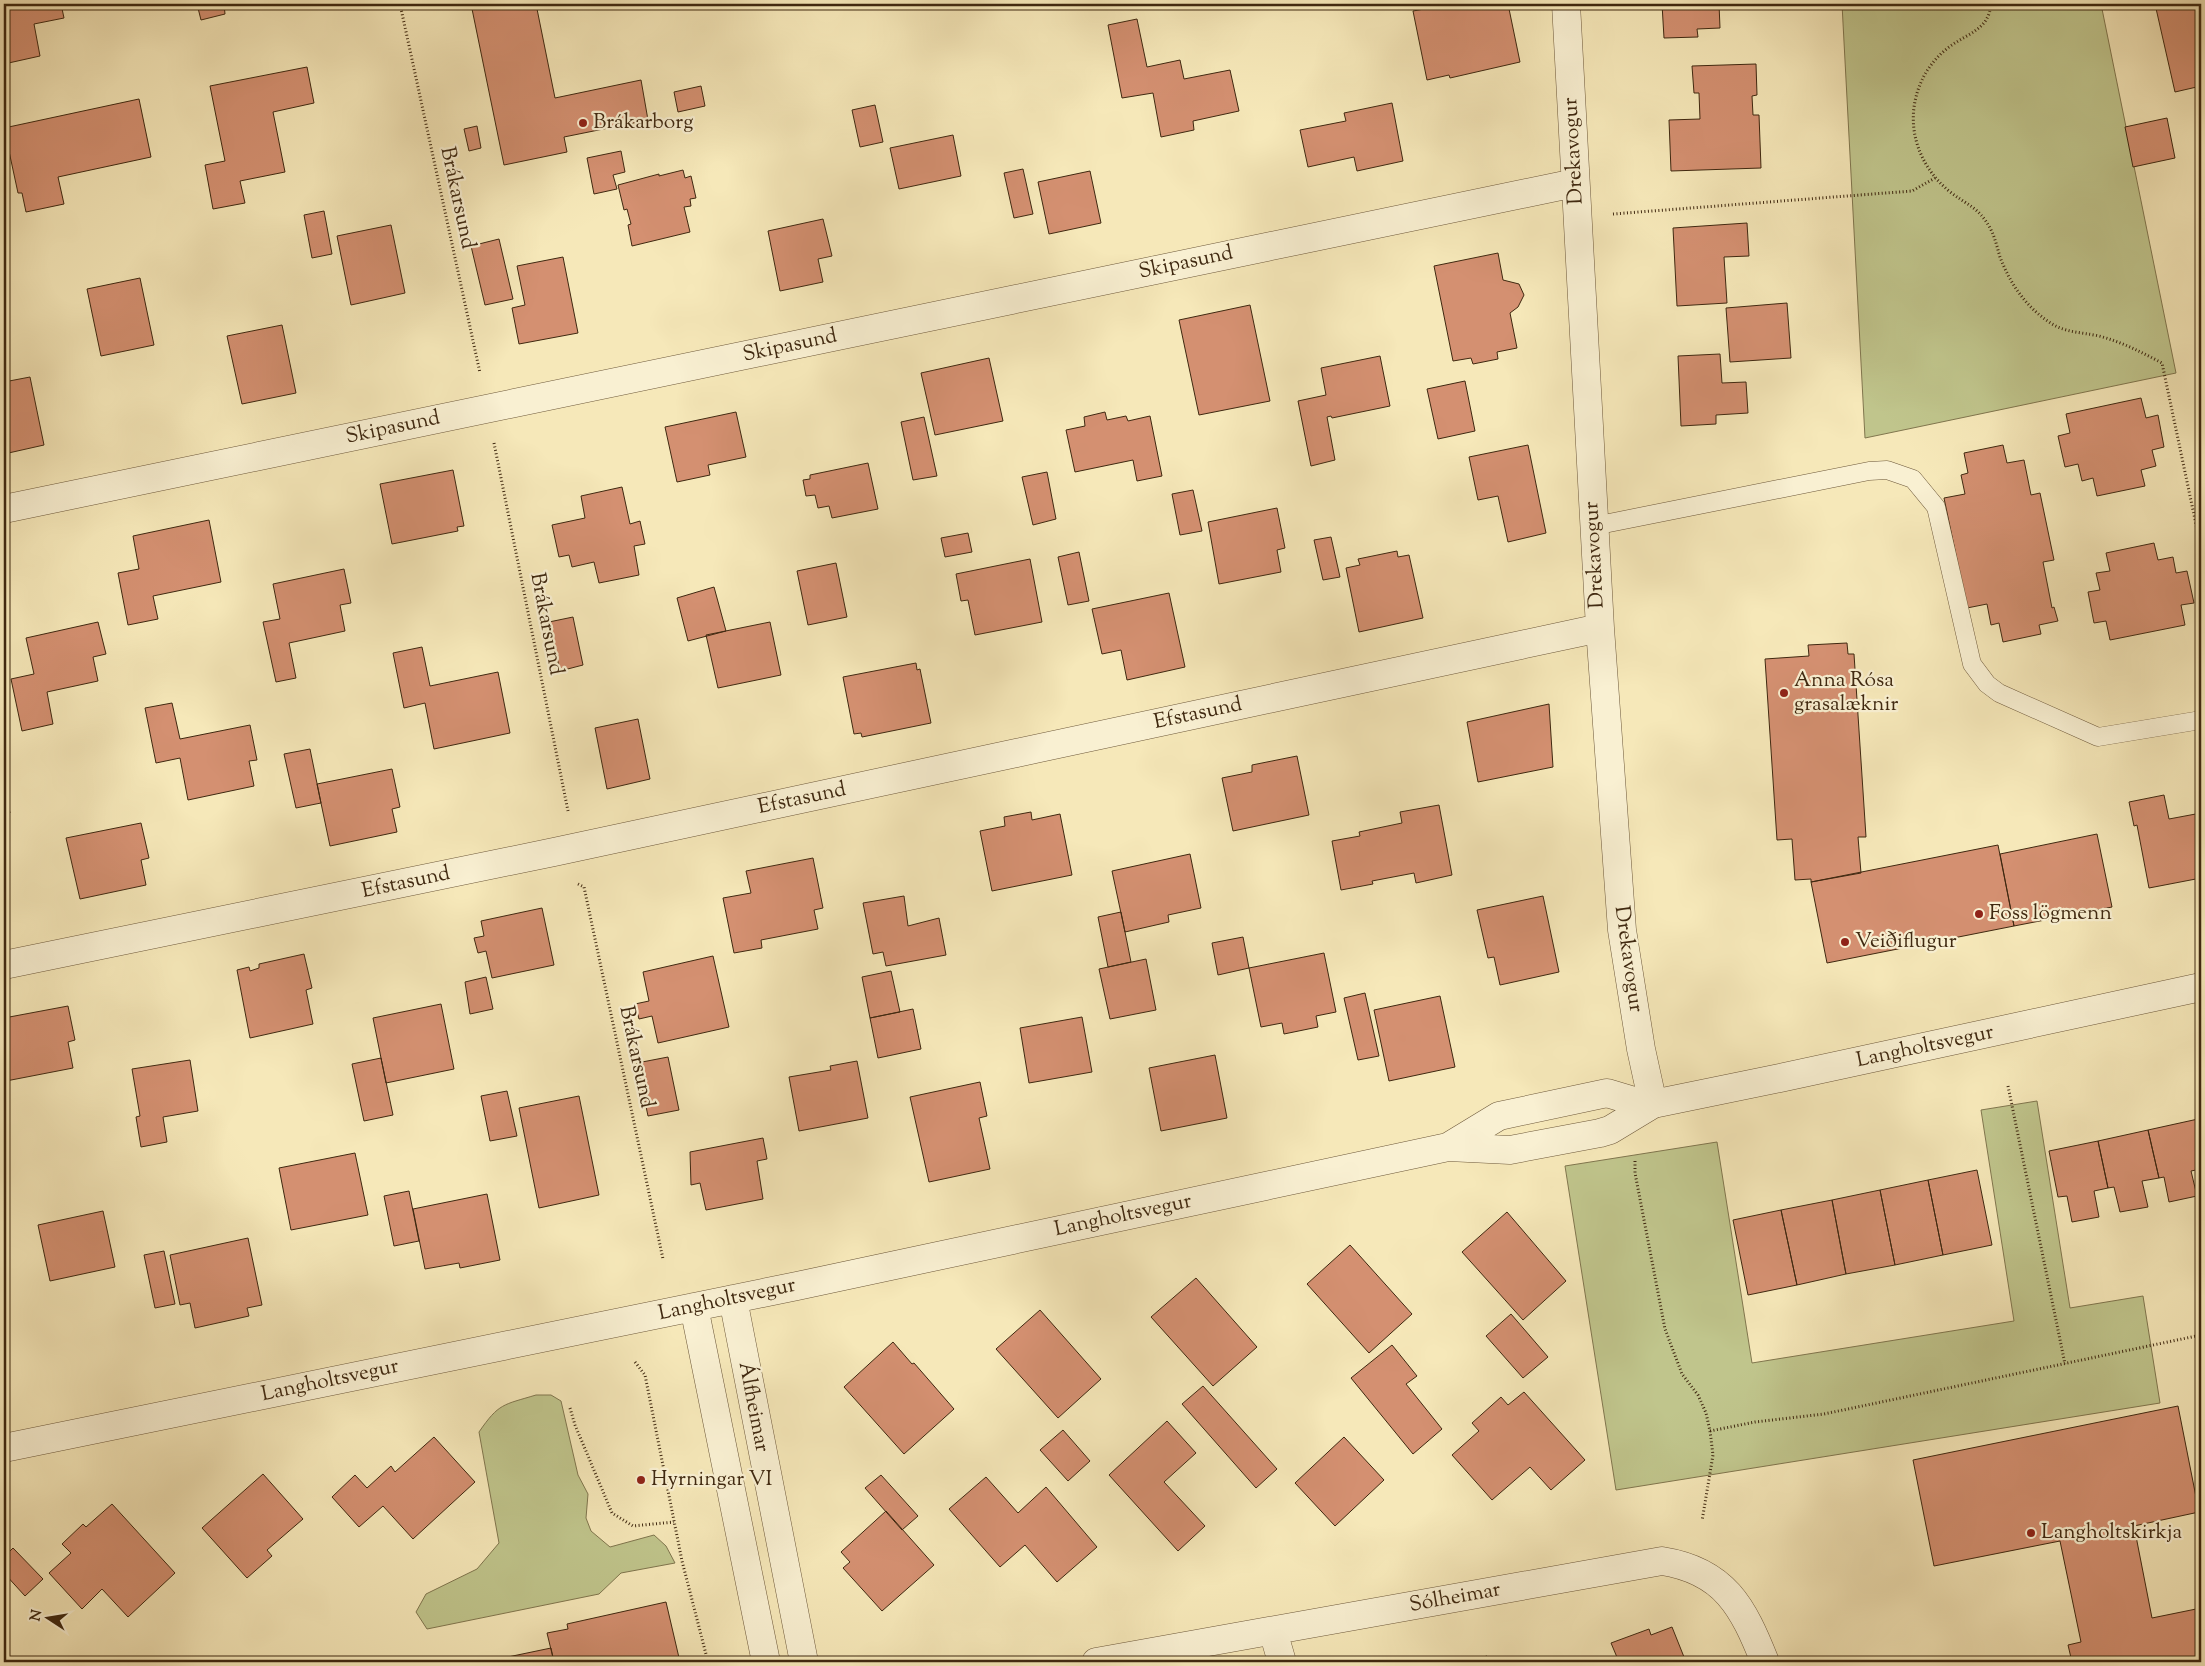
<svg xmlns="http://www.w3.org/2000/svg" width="2205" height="1666" font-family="'Sorts Mill Goudy',serif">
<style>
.green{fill:#c0c58c;stroke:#80764e}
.building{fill:#d49071;stroke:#3f2810}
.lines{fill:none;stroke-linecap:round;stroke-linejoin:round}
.service-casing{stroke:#6d583a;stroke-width:19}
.minor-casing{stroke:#6d583a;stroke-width:29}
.tertiary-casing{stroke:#6d583a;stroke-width:29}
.path{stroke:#3f2810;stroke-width:3;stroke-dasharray:1 2.5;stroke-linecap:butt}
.service{stroke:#f9f0d2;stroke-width:18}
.minor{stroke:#f9f0d2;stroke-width:28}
.tertiary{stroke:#f9f0d2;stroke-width:28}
.poi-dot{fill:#8f2418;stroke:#f9f0d2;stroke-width:2}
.labels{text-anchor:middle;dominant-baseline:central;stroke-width:4.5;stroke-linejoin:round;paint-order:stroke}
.poi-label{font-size:21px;fill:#3f2810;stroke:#f9f0d2;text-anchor:start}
.street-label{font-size:21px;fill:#3f2810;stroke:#f9f0d2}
</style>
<rect width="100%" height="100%" fill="#f6e8b9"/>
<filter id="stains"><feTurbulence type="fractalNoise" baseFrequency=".004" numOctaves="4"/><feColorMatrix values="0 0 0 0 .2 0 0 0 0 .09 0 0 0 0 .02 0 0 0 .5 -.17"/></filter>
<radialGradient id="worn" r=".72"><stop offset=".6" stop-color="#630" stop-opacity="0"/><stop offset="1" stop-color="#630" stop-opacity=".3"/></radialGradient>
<path class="green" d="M 1842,4 L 2101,4 L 2176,373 L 1865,438 Z
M 2037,1101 L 2070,1308 L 2143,1296 L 2160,1403 L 1616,1490 L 1565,1166 L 1717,1142 L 1752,1363 L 2014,1321 L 1981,1110 Z
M 536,1395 L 551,1395 L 561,1401 L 578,1475 L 588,1494 L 586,1518 L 591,1531 L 610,1547 L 654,1535 L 666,1546 L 675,1563 L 621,1573 L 599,1594 L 427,1629 L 416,1612 L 426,1594 L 477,1569 L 499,1543 L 479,1432 C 499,1403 503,1405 536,1395 Z"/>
<path class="building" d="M 4,4 L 61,4 L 64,18 L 34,24 L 40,56 L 4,64 Z
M 197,4 L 224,4 L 225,14 L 201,20 Z
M 471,4 L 536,4 L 555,98 L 641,80 L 648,120 L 564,137 L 567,152 L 504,165 Z
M 1452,4 L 1508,4 L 1520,62 L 1450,78 L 1449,75 L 1427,80 L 1413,11 Z
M 1662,4 L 1719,4 L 1720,28 L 1697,29 L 1698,37 L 1664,38 Z
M 2155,4 L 2201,4 L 2201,86 L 2175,92 Z
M 1137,19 L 1147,67 L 1180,60 L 1184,79 L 1230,70 L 1239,111 L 1193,121 L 1194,130 L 1161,137 L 1153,93 L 1122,98 L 1108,25 Z
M 1756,64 L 1757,95 L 1752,96 L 1753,115 L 1759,115 L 1761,168 L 1671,171 L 1669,120 L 1700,119 L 1699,93 L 1694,93 L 1692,66 Z
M 307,67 L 314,103 L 273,112 L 285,172 L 240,181 L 245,203 L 213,209 L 205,165 L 225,161 L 210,86 Z
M 701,86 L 705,106 L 678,112 L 674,92 Z
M 139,99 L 151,157 L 58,177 L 64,204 L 26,212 L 22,193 L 18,193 L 4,128 Z
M 1392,103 L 1403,161 L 1357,171 L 1354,157 L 1308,167 L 1300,130 L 1346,121 L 1344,113 Z
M 875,105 L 883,142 L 860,147 L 852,110 Z
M 2167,118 L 2175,158 L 2133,167 L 2125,127 Z
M 477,126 L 481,148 L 469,151 L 464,129 Z
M 953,135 L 961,176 L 899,189 L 890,148 Z
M 2197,147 L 2201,147 L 2201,165 Z
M 621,151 L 625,172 L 613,175 L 617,189 L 594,194 L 587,158 Z
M 1023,169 L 1033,214 L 1014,218 L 1004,173 Z
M 683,170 L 685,178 L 691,176 L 696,198 L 690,199 L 691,206 L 684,207 L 690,232 L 632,246 L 628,225 L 631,224 L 627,209 L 624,210 L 618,185 L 659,174 L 659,176 Z
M 1090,171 L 1101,223 L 1049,234 L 1038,182 Z
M 324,211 L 332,254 L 312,258 L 304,215 Z
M 823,219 L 832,256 L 818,259 L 823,282 L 780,291 L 768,231 Z
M 1747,223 L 1749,256 L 1724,257 L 1727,303 L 1677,306 L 1673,228 Z
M 391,225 L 405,293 L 351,305 L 337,236 Z
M 499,239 L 513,299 L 485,305 L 471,246 Z
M 1498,253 L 1503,280 L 1519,284 L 1524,295 L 1518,307 L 1510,313 L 1517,348 L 1497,352 L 1498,359 L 1473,364 L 1471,358 L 1453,361 L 1434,266 Z
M 563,257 L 578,333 L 519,344 L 512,308 L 525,305 L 517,266 Z
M 140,278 L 154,345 L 101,356 L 87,289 Z
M 1787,303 L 1791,358 L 1730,362 L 1726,308 Z
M 1250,305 L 1270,401 L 1199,415 L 1179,320 Z
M 282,325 L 296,393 L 242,404 L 227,336 Z
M 1720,354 L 1722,383 L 1746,382 L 1748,413 L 1716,415 L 1716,424 L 1681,426 L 1678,356 Z
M 1380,356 L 1390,406 L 1332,418 L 1331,416 L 1327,417 L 1335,460 L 1311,466 L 1298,401 L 1326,395 L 1321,368 Z
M 989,358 L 1003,421 L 935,435 L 921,373 Z
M 30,377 L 44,445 L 4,454 L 4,382 Z
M 1465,381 L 1475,431 L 1438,439 L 1427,389 Z
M 2141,398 L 2146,418 L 2158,415 L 2164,447 L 2152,450 L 2156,466 L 2141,470 L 2145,486 L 2097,496 L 2093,478 L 2082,481 L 2078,464 L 2065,467 L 2058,436 L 2070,433 L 2066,414 Z
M 736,412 L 746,457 L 708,465 L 710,475 L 677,482 L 665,427 Z
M 1105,412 L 1107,420 L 1126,416 L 1128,421 L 1150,416 L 1162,476 L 1137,481 L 1133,460 L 1075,472 L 1066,430 L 1085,426 L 1084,417 Z
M 924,417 L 937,476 L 913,480 L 901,422 Z
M 1528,445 L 1546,533 L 1508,542 L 1498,496 L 1478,500 L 1469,457 Z
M 2003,445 L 2007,463 L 2024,460 L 2031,495 L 2040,493 L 2054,560 L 2043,562 L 2052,608 L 2054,607 L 2058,621 L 2039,625 L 2041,634 L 2003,642 L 1999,623 L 1991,625 L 1987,604 L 1967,608 L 1944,498 L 1965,494 L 1961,475 L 1968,473 L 1964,453 Z
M 868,463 L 878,509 L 832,518 L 829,506 L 818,508 L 815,495 L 806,496 L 803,480 L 810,479 L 810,475 Z
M 2201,467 L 2201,489 L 2200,490 L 2196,468 Z
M 453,470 L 464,526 L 457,527 L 458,531 L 392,544 L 380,484 Z
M 1047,472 L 1056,519 L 1033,525 L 1022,477 Z
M 622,487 L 630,524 L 640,521 L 645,544 L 634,546 L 639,575 L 599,583 L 594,562 L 572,567 L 569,555 L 559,557 L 552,525 L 585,518 L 581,496 Z
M 1193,490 L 1202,531 L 1180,535 L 1172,494 Z
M 1277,508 L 1285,548 L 1277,550 L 1281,572 L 1219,584 L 1208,522 Z
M 209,520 L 221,582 L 153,596 L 158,619 L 128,625 L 118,573 L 139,569 L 133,536 Z
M 968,533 L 972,552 L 945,557 L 941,538 Z
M 1331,537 L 1340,577 L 1323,580 L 1314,540 Z
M 2154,543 L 2158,560 L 2173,557 L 2176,573 L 2187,571 L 2194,603 L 2181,605 L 2185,625 L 2110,640 L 2106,621 L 2094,623 L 2088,592 L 2100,590 L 2096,573 L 2110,571 L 2106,553 Z
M 1397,551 L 1398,557 L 1409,555 L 1423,618 L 1359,632 L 1346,568 L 1360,565 L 1358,559 Z
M 1079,552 L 1089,601 L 1068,605 L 1058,557 Z
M 1030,559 L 1042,622 L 975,635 L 968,600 L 961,601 L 956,574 Z
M 836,563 L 847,617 L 808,625 L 797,571 Z
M 344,569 L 351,603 L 340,605 L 345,631 L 289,643 L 296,678 L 276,682 L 263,622 L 280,619 L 273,584 Z
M 714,587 L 726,631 L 688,641 L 677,598 Z
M 1169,593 L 1185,667 L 1127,680 L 1121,650 L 1102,654 L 1092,609 Z
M 573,617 L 583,665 L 560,671 L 549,622 Z
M 98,622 L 106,654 L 93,657 L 98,681 L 47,692 L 53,724 L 22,731 L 11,679 L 34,674 L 26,638 Z
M 770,622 L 781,675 L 718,688 L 706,635 Z
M 1847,643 L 1848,654 L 1854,654 L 1866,837 L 1858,837 L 1861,873 L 1811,882 L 1811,879 L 1795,880 L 1792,839 L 1777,840 L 1765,659 L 1809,656 L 1808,645 Z
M 422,647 L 430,686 L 498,672 L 510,733 L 434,749 L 425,703 L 404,708 L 393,653 Z
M 916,663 L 917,670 L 920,669 L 931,723 L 862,737 L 861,733 L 854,734 L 843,677 Z
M 172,703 L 180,739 L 250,725 L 257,760 L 249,761 L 254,786 L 188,800 L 180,758 L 156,763 L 145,708 Z
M 1549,704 L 1553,767 L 1478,782 L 1467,722 Z
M 638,719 L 650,779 L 607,789 L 595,728 Z
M 310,749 L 321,803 L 296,808 L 284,754 Z
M 1297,756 L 1309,815 L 1233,831 L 1222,778 L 1252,772 L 1252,765 Z
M 392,769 L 400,807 L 392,809 L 397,832 L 330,846 L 317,784 Z
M 4,786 L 10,813 L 4,815 Z
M 2164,795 L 2169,819 L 2201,813 L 2201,878 L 2149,888 L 2137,825 L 2134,826 L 2129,802 Z
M 1439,805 L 1452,875 L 1416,883 L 1414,873 L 1372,881 L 1373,884 L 1341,890 L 1332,841 L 1360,836 L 1359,832 L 1402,823 L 1400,812 Z
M 1031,812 L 1032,820 L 1060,814 L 1072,875 L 992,891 L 980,831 L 1005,826 L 1004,817 Z
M 141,823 L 149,858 L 141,860 L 146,885 L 80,899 L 66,838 Z
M 2097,834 L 2112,907 L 2014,926 L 2000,854 Z
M 1998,845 L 2014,926 L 1827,963 L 1811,882 Z
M 1190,854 L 1201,908 L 1168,915 L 1169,922 L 1125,932 L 1112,871 Z
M 813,858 L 823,908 L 814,910 L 818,929 L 761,940 L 762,948 L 734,953 L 723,898 L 751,893 L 746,871 Z
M 904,896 L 908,926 L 939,918 L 946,955 L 886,966 L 883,952 L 873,954 L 863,903 Z
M 1543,896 L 1559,972 L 1500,985 L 1494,957 L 1488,958 L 1477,910 Z
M 542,908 L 554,965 L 492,978 L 486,951 L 478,953 L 474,938 L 484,936 L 481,921 Z
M 1121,912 L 1131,962 L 1108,967 L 1098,917 Z
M 1243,937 L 1249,968 L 1218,975 L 1212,943 Z
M 1324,953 L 1336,1012 L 1316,1016 L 1318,1027 L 1284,1034 L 1282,1023 L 1261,1027 L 1249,968 Z
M 304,954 L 312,988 L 306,990 L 313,1024 L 250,1038 L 237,970 L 249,967 L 250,971 L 259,968 L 259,964 Z
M 713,956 L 729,1027 L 658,1043 L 652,1016 L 639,1019 L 635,1004 L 649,1001 L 643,972 Z
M 1146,959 L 1156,1010 L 1110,1019 L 1099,969 Z
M 891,971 L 900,1012 L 870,1018 L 862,977 Z
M 486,977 L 493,1009 L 470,1014 L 465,982 Z
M 1365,993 L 1379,1056 L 1358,1060 L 1344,998 Z
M 1440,996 L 1455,1067 L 1389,1081 L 1374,1010 Z
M 441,1004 L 454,1069 L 386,1083 L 373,1018 Z
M 68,1006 L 75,1040 L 68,1042 L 73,1068 L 6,1081 L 4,1067 L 4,1018 Z
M 913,1009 L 921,1049 L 878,1058 L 870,1018 Z
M 1082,1017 L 1092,1072 L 1029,1083 L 1020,1028 Z
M 1215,1055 L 1227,1118 L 1161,1131 L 1149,1068 Z
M 668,1057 L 679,1110 L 648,1116 L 637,1063 Z
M 381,1058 L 393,1115 L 364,1121 L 352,1064 Z
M 190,1060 L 198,1111 L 163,1117 L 167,1142 L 141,1147 L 136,1117 L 140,1116 L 132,1069 Z
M 857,1061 L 868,1118 L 799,1131 L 789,1077 L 831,1070 L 830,1066 Z
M 980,1082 L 987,1116 L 979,1118 L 990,1169 L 929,1182 L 910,1097 Z
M 507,1091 L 517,1136 L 490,1141 L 481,1096 Z
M 579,1096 L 599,1195 L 539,1208 L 519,1108 Z
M 2198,1119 L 2201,1119 L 2201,1134 Z
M 2198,1119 L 2201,1134 L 2201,1169 L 2191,1171 L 2197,1196 L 2169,1202 L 2164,1177 L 2159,1178 L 2148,1130 Z
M 2148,1130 L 2159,1178 L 2142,1181 L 2148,1207 L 2120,1212 L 2114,1187 L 2108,1188 L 2098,1141 Z
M 763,1138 L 767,1159 L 757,1161 L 763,1199 L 706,1210 L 700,1183 L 691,1185 L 690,1152 Z
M 2098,1141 L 2108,1188 L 2094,1191 L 2099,1217 L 2072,1222 L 2067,1196 L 2058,1197 L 2049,1151 Z
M 355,1153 L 368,1215 L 291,1230 L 279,1168 Z
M 1977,1170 L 1992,1245 L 1943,1255 L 1928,1180 Z
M 1928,1180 L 1943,1255 L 1895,1265 L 1880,1190 Z
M 1880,1190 L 1895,1265 L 1846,1274 L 1832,1200 Z
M 409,1191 L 419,1241 L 394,1246 L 384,1196 Z
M 487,1194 L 500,1260 L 460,1268 L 459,1263 L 425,1269 L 413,1209 Z
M 1832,1200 L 1846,1274 L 1797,1285 L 1781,1210 Z
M 1781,1210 L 1797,1285 L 1748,1295 L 1733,1220 Z
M 103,1211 L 115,1267 L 50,1281 L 38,1225 Z
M 1507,1212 L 1566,1281 L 1523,1320 L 1462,1252 Z
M 248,1238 L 262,1305 L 247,1308 L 249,1316 L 195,1328 L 190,1303 L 180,1305 L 170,1255 Z
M 1350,1245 L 1412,1314 L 1369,1353 L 1307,1284 Z
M 164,1251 L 175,1304 L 155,1308 L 144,1255 Z
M 1196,1278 L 1257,1347 L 1213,1386 L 1151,1317 Z
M 1040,1310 L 1101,1379 L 1058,1418 L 996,1349 Z
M 1511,1314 L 1548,1357 L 1523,1378 L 1486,1336 Z
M 893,1342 L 912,1364 L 914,1363 L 954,1409 L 904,1454 L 844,1387 Z
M 1392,1345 L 1417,1376 L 1406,1384 L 1442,1429 L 1413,1454 L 1351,1378 Z
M 1203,1386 L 1277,1469 L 1256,1488 L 1182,1404 Z
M 1524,1392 L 1585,1460 L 1551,1490 L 1530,1467 L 1492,1500 L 1452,1455 L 1479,1431 L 1472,1423 L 1501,1397 L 1508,1405 Z
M 2178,1406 L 2199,1512 L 2134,1526 L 2152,1618 L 2201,1608 L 2201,1662 L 2072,1662 L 2068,1645 L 2081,1642 L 2060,1541 L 1934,1566 L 1913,1460 Z
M 1167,1421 L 1196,1453 L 1164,1482 L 1205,1526 L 1178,1551 L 1109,1475 Z
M 1063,1430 L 1090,1461 L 1068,1481 L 1040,1450 Z
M 434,1437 L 475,1482 L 413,1539 L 383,1506 L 359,1527 L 332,1497 L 355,1475 L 367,1488 L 391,1466 L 395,1472 Z
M 1344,1437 L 1384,1480 L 1335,1526 L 1295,1483 Z
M 263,1474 L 303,1519 L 267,1550 L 272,1556 L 247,1578 L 202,1528 Z
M 881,1475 L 918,1516 L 902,1530 L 865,1488 Z
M 986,1477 L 1018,1513 L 1046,1487 L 1097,1547 L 1057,1582 L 1025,1545 L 1000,1567 L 949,1509 Z
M 112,1504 L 175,1573 L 128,1617 L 102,1589 L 82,1609 L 49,1573 L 71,1553 L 62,1544 L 83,1524 L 86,1527 Z
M 886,1511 L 934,1565 L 882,1611 L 843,1568 L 850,1562 L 841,1552 Z
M 13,1548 L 43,1579 L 25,1596 L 4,1573 L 4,1557 Z
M 666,1602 L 680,1662 L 554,1662 L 547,1633 L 568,1629 L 567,1624 Z
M 1672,1627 L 1686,1662 L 1619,1662 L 1611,1643 L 1649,1629 L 1651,1635 Z
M 551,1648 L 554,1662 L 484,1662 Z
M 1487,1656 L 1489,1662 L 1465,1662 Z"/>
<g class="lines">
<g class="service-casing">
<path id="service" d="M 1594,526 L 1869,471 L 1887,470 L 1913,479 L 1936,507 L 1972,664 L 1987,684 L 1999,693 L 2098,737 L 2201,720"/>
</g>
<g class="minor-casing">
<path id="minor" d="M 1566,4 L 1600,628 L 1622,930 L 1641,1049 L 1653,1104
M 4,509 L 1575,183
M 4,965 L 554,852 L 1600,628
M 1273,1631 L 1282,1662
M 1096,1662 L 1662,1561 C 1725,1571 1743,1607 1765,1662"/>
</g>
<g class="tertiary-casing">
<path id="tertiary" d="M 1448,1147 L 1499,1116 L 1607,1093 L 1647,1105
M 733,1299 L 804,1662
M 694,1307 L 766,1662
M 4,1448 L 797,1286 L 1448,1147 L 1510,1150 L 1600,1133 L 1610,1130 L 1653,1104 L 1780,1078 L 2201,987"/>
</g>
<path class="path" d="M 400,4 L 480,373
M 1991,4 C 1989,29 1969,33 1952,45 C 1934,57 1921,76 1916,97 C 1907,132 1921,168 1949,191 C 1965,204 1979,207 1990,228 C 1995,237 1997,247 2000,257 C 2010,283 2025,306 2049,322 C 2065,333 2081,332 2099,336 C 2122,342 2141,352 2162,363 L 2201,548
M 1613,214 L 1912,191 L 1935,178
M 494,443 L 568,811
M 578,884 L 584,887 L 663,1259
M 2008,1086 L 2065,1364
M 1635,1161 L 1635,1173 L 1665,1329 L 1682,1374 L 1698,1395 L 1706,1413 L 1710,1431 L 1713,1455 L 1702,1521
M 635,1362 L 645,1375 L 682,1561 L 708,1662
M 570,1408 L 575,1425 L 612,1513 L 633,1526 L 674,1522
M 1710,1431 L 1755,1422 L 1824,1414 L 2201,1335
M 708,1662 L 728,1657"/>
<use href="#service" class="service"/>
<use href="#minor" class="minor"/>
<use href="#tertiary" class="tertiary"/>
</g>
<g class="poi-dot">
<circle cx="583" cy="123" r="5"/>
<circle cx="1784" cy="693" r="5"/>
<circle cx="1979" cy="914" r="5"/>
<circle cx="1845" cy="942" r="5"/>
<circle cx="641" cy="1480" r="5"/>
<circle cx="2031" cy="1533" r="5"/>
</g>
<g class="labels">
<g class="poi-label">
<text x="593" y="123">Brákarborg</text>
<text x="1794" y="681">Anna Rósa<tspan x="1794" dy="24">grasalæknir</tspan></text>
<text x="1989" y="914">Foss lögmenn</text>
<text x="1855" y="942">Veiðiflugur</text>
<text x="651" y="1480">Hyrningar VI</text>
<text x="2041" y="1533">Langholtskirkja</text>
</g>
<g class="street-label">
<text transform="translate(1574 151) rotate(-93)">Drekavogur</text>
<text transform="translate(457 198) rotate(78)">Brákarsund</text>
<text transform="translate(1186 263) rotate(-12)">Skipasund</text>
<text transform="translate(790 346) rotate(-12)">Skipasund</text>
<text transform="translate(393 428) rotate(-12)">Skipasund</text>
<text transform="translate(1595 555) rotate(-93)">Drekavogur</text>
<text transform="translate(546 624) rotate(79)">Brákarsund</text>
<text transform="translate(1198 714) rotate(-12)">Efstasund</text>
<text transform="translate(802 799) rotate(-12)">Efstasund</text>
<text transform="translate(406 883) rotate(-12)">Efstasund</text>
<text transform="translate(1628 959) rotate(82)">Drekavogur</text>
<text transform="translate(1925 1047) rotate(-12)">Langholtsvegur</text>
<text transform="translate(636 1057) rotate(78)">Brákarsund</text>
<text transform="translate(1123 1216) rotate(-12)">Langholtsvegur</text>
<text transform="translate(727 1300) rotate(-12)">Langholtsvegur</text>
<text transform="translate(330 1381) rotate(-12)">Langholtsvegur</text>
<text transform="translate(753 1407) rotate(79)">Álfheimar</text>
<text transform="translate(1455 1598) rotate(-10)">Sólheimar</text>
</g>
</g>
<rect width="2205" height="1666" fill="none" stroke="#f6e8b9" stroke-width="20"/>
<rect x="5" y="5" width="2195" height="1656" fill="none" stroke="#3f2810" stroke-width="2.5"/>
<rect x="10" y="10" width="2185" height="1646" fill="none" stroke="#3f2810"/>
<g transform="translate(48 1618) rotate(282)" stroke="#f9f0d2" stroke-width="4" paint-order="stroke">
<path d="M0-4L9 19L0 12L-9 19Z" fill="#3f2810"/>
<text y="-8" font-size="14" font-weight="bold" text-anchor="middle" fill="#3f2810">N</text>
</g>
<rect width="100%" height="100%" filter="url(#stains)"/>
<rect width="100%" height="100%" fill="url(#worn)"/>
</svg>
